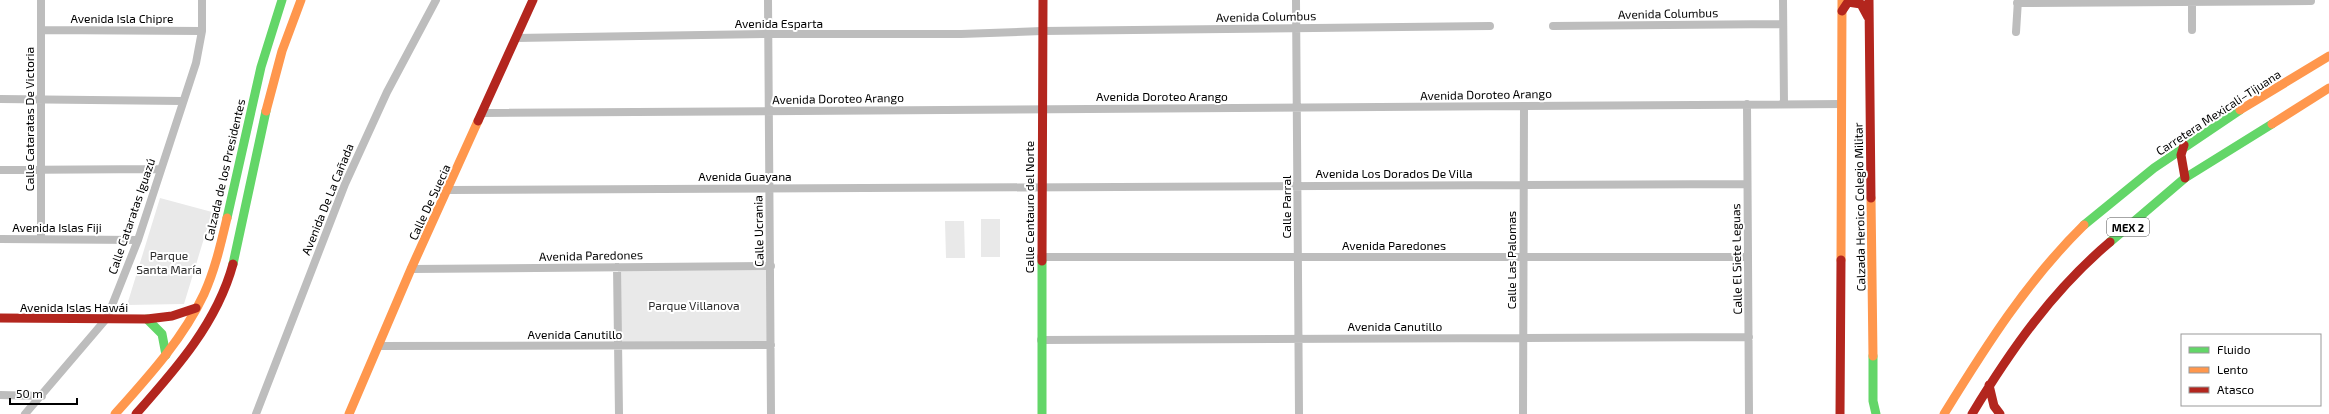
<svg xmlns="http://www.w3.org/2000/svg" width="2329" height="414" font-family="'Exo 2',sans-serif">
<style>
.green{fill:#e9e9e9}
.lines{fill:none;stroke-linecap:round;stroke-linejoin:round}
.street{stroke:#bdbdbd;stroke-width:8}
.fast{stroke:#63d668;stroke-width:9}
.slow{stroke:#ff974d;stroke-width:9}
.jam{stroke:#b3261e;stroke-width:9}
.labels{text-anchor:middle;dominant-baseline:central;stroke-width:4;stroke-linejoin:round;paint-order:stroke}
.shield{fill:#fff;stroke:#4c4c4c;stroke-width:1}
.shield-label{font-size:11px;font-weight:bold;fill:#000}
.street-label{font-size:12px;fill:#000;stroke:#fff}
.park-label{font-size:12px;fill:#2e2e2e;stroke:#fff}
</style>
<rect width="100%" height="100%" fill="#fff"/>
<path class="green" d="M 160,198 L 212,212 L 184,304 L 127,305 Z
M 981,219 L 1000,219 L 1000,257 L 981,257 Z
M 945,221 L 964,221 L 965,258 L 946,258 Z
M 618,267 L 770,267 L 771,344 L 618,344 Z"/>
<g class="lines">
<path class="street" d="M 768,0 L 771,414
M 1296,0 L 1299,414
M 1783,0 L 1784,104
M 2192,0 L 2192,30
M 2017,3 L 2311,1
M 1553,26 L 1783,24
M 41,30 L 202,31
M 2016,32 L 2018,0
M 516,38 L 768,34 L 961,34 L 1042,31 L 1490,26
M 0,99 L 182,101
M 1747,104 L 1749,414
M 482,113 L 1842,104
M 0,170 L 160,169
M 448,190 L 1747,184
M 0,239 L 138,240
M 41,239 L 41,0
M 1041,257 L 1747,257
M 617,267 L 619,414
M 411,269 L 771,266
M 1041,340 L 1749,337
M 379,346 L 771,345
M 0,395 L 42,396
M 25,414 L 107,318 L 138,240 L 196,63 L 202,31 L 202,0
M 256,414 L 345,184 L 387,92 L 436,0
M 1523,414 L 1524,106"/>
<path class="fast" d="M 227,218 L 261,67 L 282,0
M 2084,225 L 2154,168 L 2240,110
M 2110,242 L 2185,178 L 2272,124
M 233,264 L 266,111
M 147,319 L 162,334 L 166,355
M 1873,356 L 1873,401 L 1876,414
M 1042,414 L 1042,261"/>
<path class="slow" d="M 2240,110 L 2329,56
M 266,111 L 282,51 L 301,0
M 2272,124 L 2329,88
M 1871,198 L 1873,356
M 1841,260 L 1842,0
M 115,414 C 148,377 183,339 204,294 C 215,270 221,243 227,218
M 349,414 L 411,269 L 478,121
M 1944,414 C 1986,346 2027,281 2084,225"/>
<path class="jam" d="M 1869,0 L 1871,198
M 1842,11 L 1848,2 L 1861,4 L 1868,17
M 478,121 L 533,0
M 2184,145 L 2181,155 L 2185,178
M 1042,261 L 1043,0
M 0,318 L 147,319 L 172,316 L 196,308
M 1989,385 L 1994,406 L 2000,414
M 136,414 C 176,369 217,323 233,264
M 1840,414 L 1841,260
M 1972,414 C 2011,350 2052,291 2110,242"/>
</g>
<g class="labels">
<rect class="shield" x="2107" y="218" width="42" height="18" rx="3"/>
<g class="shield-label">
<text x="2128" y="227">MEX 2</text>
</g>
<g class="street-label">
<text transform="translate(1668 13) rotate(-1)">Avenida Columbus</text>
<text transform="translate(1266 16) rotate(-1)">Avenida Columbus</text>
<text x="122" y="18">Avenida Isla Chipre</text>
<text x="779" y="23">Avenida Esparta</text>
<text transform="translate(1486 94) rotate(-1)">Avenida Doroteo Arango</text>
<text x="1162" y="96">Avenida Doroteo Arango</text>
<text transform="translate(838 98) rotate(-1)">Avenida Doroteo Arango</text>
<text transform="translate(2218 112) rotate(-33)">Carretera Mexicali–Tijuana</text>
<text transform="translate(29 119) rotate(-90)">Calle Cataratas De Victoria</text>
<text transform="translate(224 170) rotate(-77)">Calzada de los Presidentes</text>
<text x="1394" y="173">Avenida Los Dorados De Villa</text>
<text x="745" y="176">Avenida Guayana</text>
<text transform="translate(327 199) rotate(-68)">Avenida De La Cañada</text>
<text transform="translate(429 202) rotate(-65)">Calle De Suecia</text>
<text transform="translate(1029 207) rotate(-90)">Calle Centauro del Norte</text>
<text transform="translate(1286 207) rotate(-90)">Calle Parral</text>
<text transform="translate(1859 207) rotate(-91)">Calzada Heroico Colegio Militar</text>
<text transform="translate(131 216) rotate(-71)">Calle Cataratas Iguazú</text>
<text x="57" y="227">Avenida Islas Fiji</text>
<text transform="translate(758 231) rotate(-91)">Calle Ucrania</text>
<text x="1394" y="245">Avenida Paredones</text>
<text transform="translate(591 255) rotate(-1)">Avenida Paredones</text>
<text transform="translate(1736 259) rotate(-91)">Calle El Siete Leguas</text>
<text transform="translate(1511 260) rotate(-90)">Calle Las Palomas</text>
<text x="74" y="307">Avenida Islas Hawái</text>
<text x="1395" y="326">Avenida Canutillo</text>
<text x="575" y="334">Avenida Canutillo</text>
</g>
<g class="park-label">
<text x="169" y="255">Parque<tspan x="169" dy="14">Santa María</tspan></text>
<text x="694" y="305">Parque Villanova</text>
</g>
</g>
<rect x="2181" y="334" width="140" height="72" fill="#ffffff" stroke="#999999"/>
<rect x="2189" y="347" width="20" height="6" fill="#63d668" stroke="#999999"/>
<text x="2217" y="354" font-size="12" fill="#000000">Fluido</text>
<rect x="2189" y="367" width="20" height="6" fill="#ff974d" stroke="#999999"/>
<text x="2217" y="374" font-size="12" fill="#000000">Lento</text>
<rect x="2189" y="387" width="20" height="6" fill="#b3261e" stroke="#999999"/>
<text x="2217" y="394" font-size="12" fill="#000000">Atasco</text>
<path d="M10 398v6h67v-6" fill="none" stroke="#000000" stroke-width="2"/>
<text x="16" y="398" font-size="12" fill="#000000" stroke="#ffffff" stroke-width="3" paint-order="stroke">50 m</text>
</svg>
